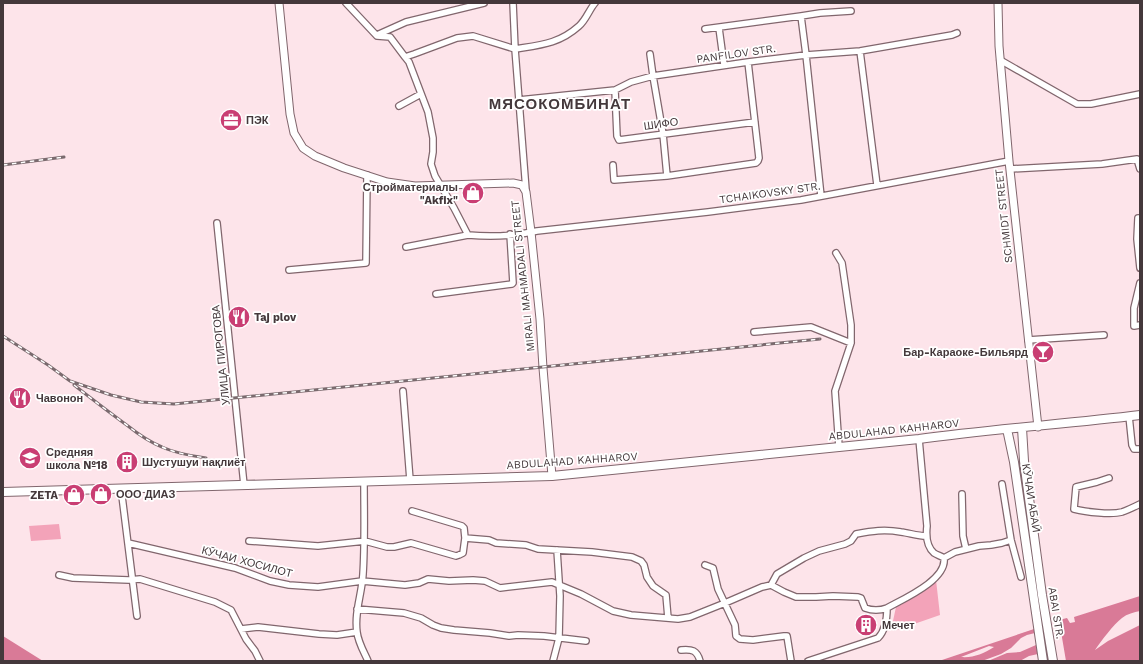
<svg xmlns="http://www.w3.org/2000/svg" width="1143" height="664" font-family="'Work Sans',sans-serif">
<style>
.green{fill:#f3a3b9}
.water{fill:#d97a97;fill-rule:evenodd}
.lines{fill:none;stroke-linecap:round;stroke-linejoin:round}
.minor-casing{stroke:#81666d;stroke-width:8}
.tertiary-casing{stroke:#81666d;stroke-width:9}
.secondary-casing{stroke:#81666d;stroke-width:10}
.minor{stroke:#fff;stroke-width:5.5}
.tertiary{stroke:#fff;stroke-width:7}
.secondary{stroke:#fff;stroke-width:8}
.rail-casing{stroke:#7a6a6e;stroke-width:3}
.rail{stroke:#fff;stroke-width:1.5;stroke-dasharray:4.5;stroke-linecap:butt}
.labels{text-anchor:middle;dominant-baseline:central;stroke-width:3.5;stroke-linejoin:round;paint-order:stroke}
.street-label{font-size:11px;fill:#44383b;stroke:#fff}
.poi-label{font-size:11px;font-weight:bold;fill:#44383b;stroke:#fff;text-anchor:start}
.district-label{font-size:15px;font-weight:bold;letter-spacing:1px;fill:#44383b;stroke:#fff}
</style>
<rect width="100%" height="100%" fill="#fde4ea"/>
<path class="green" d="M 59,524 L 61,539 L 31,541 L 29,526 Z
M 936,580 L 940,615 L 894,631 L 893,621 L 896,607 Z"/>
<path class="water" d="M 1140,596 L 1140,611 C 1134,612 1127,614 1122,618 C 1113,625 1102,640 1095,650 L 1108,641 L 1140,625 L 1140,661 L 1066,661 L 1059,620 L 1067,618 L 1070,623 L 1075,622 L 1074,617 Z
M 1034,629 L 1035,633 L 1027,635 L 1021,638 L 1011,648 L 1001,654 L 982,661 L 939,661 ZM 989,646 L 994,647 C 983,654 973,658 961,657 Z
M 3,636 L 43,661 L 3,661 Z
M 1036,645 L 1038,654 L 1029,656 L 1020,661 L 988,661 L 1007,653 L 1020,652 Z"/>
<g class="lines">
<g class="minor-casing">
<path id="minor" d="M 346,3 L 377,36 L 390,37 L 405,57 L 414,54 L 457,38 L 473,36 L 515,49 L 526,190
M 513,3 L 515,49 C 540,45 559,44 579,26 C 586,20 589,10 595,3
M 801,16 L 806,55 L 821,196
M 719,28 L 724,65
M 705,29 L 801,16 L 820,13 L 851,11
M 377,35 L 406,22 L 484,3
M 860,51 L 877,185
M 650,54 L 653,76 L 663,134 L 667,176
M 405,57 L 409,62 L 428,112 L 433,138 L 433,152 L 431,164 L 435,176 L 454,208 L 468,235 C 491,237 515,236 537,231 L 708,212 L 801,200 L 1009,161
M 1000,60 L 1077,104 L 1091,104 L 1140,94
M 615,90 L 617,136 L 619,140 L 755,122
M 519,100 L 615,90 L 631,82 L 653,76 L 748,62 L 806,55 L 860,51 L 952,35 L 957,33
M 399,106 L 421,94
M 613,165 L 614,180 L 667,176 L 756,163 L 758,161 L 759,158 L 748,62
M 1010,169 L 1102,164 L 1137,159 L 1140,169
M 1140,218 L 1138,218 L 1137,239 L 1140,268
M 217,223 L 244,485
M 406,247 L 468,235
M 836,253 L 842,263 L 851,325 L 851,343 L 835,391 L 839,447
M 289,270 L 366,263 L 367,175
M 1140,283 L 1134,308 L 1134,326 L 1140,325
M 436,294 L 512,284 L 513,283 L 510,234
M 754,332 L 811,327 L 851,343
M 1028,340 L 1104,335
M 403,391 L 410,480
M 1129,416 L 1132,445 L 1134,449 L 1140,449
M 1109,478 L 1097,482 L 1076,487 L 1074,509 C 1086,512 1111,515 1122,512 C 1128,510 1134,507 1140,504
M 364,482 C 364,513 365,544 363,574 C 362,594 354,612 357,632 C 358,642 364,652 368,661
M 1002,484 L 1011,540 L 1021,577
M 121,488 L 137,616
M 962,494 L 963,536 L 966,549
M 412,511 L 462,526 L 464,528 L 465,538 L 489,540 L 496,543 L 526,545 L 538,549 L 592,552 L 632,557 L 641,561 L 644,565 L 647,577 L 653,586 L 666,595 L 668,618
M 249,541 L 318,546 L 365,541 L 387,547 L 394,547 L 411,543 L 456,556 L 459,555 L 463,553 L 465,538
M 128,543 L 235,568 L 270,581 L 289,585 L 318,587 L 362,581 L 405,585 L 419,583 L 428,579 L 449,581 L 473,580 L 485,581 L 500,588 L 552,582 L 581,594 L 613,611 L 631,615 L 678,619 L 690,617 L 725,603 L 762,587 L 771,585 L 777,574 L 804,558 L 819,551 L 845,544 L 851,541 L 856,534 C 872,531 884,529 901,532 C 909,533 918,536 926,536
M 944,558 L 955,552 L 979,546 L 991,545 L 1002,543 L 1011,540
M 705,565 L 713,568 L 718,589 L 735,625 L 736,636 L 740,639 L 753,640 L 784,636 L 787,636 L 791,661
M 59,575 L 73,578 L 129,580 L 140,579 L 215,602 L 231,610 L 246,639 L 255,651 L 260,661
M 771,585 L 784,592 L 796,597 L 816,597 L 833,596 L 858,597 L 861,598 L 865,608 C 873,611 879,611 887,608
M 357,609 L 404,613 L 421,618 L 433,625 L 441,628 L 454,630 L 490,633 L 509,636 L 518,635 L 544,636 L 586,641
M 241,629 L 258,627 L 319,634 L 337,635 L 357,632
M 681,650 C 692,649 697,650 700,661
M 553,661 L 559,638 L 560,596 L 557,550
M 808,661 L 878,638 C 886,630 887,618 887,608 C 903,599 947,580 944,558 C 941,556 937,555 934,553 C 927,547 926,535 927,526 L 919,439"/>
</g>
<g class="tertiary-casing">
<path id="tertiary" d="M 279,3 L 290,114 L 294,133 L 303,148 L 315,156 L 344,168 L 387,182 L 415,186 L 513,183 L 522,185 L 526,192 L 531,232 L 540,319 L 543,368 L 552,476
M 998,3 L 999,46 L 1009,161 L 1038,427"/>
</g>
<g class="secondary-casing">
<path id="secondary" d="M 1022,428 L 1024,461 L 1042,595 L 1053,661
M 1007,429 L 1014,462 L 1043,661
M 3,492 L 552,476 L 919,439 C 993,429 1066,424 1140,415"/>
</g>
<use href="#minor" class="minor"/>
<use href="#tertiary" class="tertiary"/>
<use href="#secondary" class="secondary"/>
<g class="rail-casing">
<path id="rail" d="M 3,165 L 64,157
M 3,336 L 48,365 L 70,381 L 111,395 L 141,402 L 174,404 L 820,339
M 74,385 C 92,399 110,413 128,426 C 138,434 150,442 162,447 C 175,453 192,456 206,458"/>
</g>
<use href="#rail" class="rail"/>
</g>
<defs>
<g id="office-disc" transform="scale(1.15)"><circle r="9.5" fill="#c93e73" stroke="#fff"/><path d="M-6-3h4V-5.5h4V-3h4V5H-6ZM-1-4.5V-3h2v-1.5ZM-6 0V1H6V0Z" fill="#fff"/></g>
<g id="shop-disc" transform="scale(1.15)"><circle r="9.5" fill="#c93e73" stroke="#fff"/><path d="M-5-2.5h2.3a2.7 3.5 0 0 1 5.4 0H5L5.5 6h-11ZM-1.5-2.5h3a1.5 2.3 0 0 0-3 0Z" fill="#fff"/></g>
<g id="restaurant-disc" transform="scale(1.15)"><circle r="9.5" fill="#c93e73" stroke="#fff"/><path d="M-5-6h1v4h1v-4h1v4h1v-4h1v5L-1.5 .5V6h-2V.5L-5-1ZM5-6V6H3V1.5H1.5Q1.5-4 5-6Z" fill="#fff"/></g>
<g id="bar-disc" transform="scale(1.15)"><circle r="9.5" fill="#c93e73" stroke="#fff"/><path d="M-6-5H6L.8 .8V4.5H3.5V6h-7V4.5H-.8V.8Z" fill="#fff"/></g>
<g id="school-disc" transform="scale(1.15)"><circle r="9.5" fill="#c93e73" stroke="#fff"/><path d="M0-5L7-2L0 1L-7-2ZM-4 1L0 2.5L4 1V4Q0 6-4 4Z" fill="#fff"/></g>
<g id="building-disc" transform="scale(1.15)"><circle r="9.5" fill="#c93e73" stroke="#fff"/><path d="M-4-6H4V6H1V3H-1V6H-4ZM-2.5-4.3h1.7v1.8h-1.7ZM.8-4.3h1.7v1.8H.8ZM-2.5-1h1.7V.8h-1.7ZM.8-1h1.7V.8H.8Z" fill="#fff"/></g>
</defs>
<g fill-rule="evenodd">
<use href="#office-disc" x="231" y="120"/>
<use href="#shop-disc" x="473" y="193"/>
<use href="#restaurant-disc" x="239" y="317"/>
<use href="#bar-disc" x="1043" y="352"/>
<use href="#restaurant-disc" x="20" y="398"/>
<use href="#school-disc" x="30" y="458"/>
<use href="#building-disc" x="127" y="462"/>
<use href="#shop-disc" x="101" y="494"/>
<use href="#shop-disc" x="74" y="495"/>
<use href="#building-disc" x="866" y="625"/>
</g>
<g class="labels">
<g class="street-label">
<text transform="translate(736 54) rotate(-8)">PANFILOV STR.</text>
<text transform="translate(661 124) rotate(-8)">ШИФО</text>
<text transform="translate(770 193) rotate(-8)">TCHAIKOVSKY STR.</text>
<text transform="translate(1004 216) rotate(-96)">SCHMIDT STREET</text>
<text transform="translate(523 276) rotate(-96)">MIRALI MAHMADALI STREET</text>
<text transform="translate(221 355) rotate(-96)">УЛИЦА ПИРОГОВА</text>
<text transform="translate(894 430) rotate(-6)">ABDULAHAD KAHHAROV</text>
<text transform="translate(572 461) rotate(-4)">ABDULAHAD KAHHAROV</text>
<text transform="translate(1031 498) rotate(81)">КӮЧАИ АБАӢ</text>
<text transform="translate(247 562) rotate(15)">КӮЧАИ ХОСИЛОТ</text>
<text transform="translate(1056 613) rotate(81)">ABAI STR.</text>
</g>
<g class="poi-label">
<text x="246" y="120">ПЭК</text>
<text x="458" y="187" text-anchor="end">Стройматериалы<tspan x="458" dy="13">"Akfix"</tspan></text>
<text x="254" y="317">Taj plov</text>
<text x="1028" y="352" text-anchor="end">Бар-Караоке-Бильярд</text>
<text x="36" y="398">Чавонон</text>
<text x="46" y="452">Средняя<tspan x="46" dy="13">школа №18</tspan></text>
<text x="142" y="462">Шустушуи нақлиёт</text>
<text x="116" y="494">ООО ДИАЗ</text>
<text x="58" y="495" text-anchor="end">ZETA</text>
<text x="882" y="625">Мечет</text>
</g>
<g class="district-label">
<text x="560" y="104">МЯСОКОМБИНАТ</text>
</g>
</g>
<rect width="1143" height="664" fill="none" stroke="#44383b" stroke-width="8"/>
</svg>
